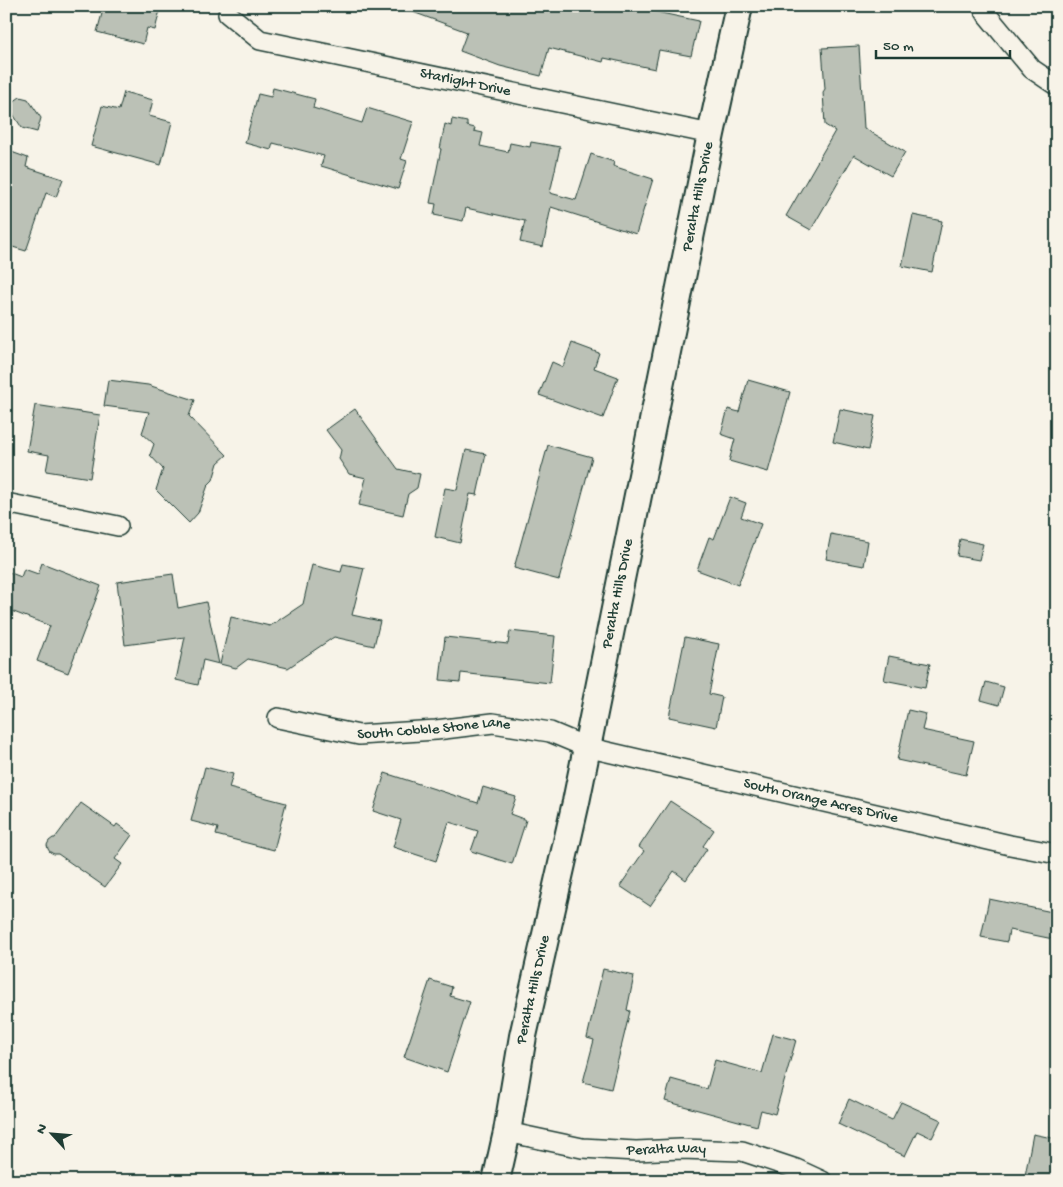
<svg xmlns="http://www.w3.org/2000/svg" width="1063" height="1187" font-family="'Gochi Hand',sans-serif">
<style>
.building{fill:#bbc1b6;stroke:#1f3d34}
.lines{fill:none;stroke-linecap:round;stroke-linejoin:round}
.street-casing{stroke:#1f3d34;stroke-width:22}
.secondary-casing{stroke:#1f3d34;stroke-width:30}
.street{stroke:#f7f3e8;stroke-width:19}
.secondary{stroke:#f7f3e8;stroke-width:26}
.labels{text-anchor:middle;dominant-baseline:central;stroke-width:4.5;stroke-linejoin:round;paint-order:stroke}
.street-label{font-size:15px;fill:#1f3d34;stroke:#f7f3e8}
</style>
<rect width="100%" height="100%" fill="#f7f3e8"/>
<filter id="ink" filterUnits="userSpaceOnUse"><feTurbulence type="fractalNoise" baseFrequency=".02" numOctaves="2"/><feDisplacementMap in="SourceGraphic" scale="10" xChannelSelector="R" yChannelSelector="G"/><feConvolveMatrix kernelMatrix="1 2 1 2 8 2 1 2 1" color-interpolation-filters="sRGB"/></filter>
<g filter="url(#ink)">
<path class="building" d="M 104,6 L 161,6 L 155,30 L 147,28 L 143,44 L 97,32 Z
M 402,6 L 628,6 L 699,21 L 691,56 L 659,50 L 655,69 L 604,58 L 603,62 L 549,48 L 541,76 L 500,66 L 460,51 L 467,32 L 402,8 Z
M 859,46 L 864,128 L 905,152 L 891,176 L 854,155 L 811,230 L 786,216 L 835,131 L 825,125 L 823,92 L 825,89 L 822,48 Z
M 273,88 L 315,99 L 313,108 L 362,123 L 367,108 L 413,122 L 401,159 L 407,161 L 398,189 L 321,166 L 324,156 L 273,143 L 271,150 L 245,143 L 258,94 L 271,97 Z
M 124,92 L 153,100 L 149,116 L 172,122 L 161,165 L 91,146 L 102,106 L 119,110 Z
M 20,97 L 28,99 L 41,118 L 37,132 L 22,128 L 11,111 L 13,102 Z
M 452,119 L 467,122 L 467,126 L 475,128 L 474,131 L 483,133 L 480,146 L 508,152 L 510,143 L 530,147 L 531,142 L 560,147 L 550,193 L 576,200 L 591,154 L 614,162 L 613,166 L 653,179 L 636,234 L 551,207 L 543,247 L 520,242 L 525,221 L 466,208 L 463,221 L 434,215 L 436,204 L 430,203 L 441,149 L 440,149 L 445,124 L 451,126 Z
M 6,150 L 28,158 L 26,167 L 63,179 L 56,197 L 46,193 L 26,251 L 6,245 Z
M 913,215 L 942,221 L 932,272 L 902,266 Z
M 572,343 L 599,353 L 594,368 L 618,377 L 603,418 L 539,395 L 552,362 L 563,367 Z
M 108,380 L 148,385 L 195,400 L 189,416 L 227,455 L 218,463 L 213,480 L 208,485 L 198,513 L 189,523 L 156,490 L 163,469 L 150,455 L 154,444 L 142,433 L 149,412 L 104,406 Z
M 748,380 L 790,392 L 768,472 L 729,461 L 735,439 L 721,434 L 728,409 L 739,412 Z
M 35,405 L 100,415 L 90,478 L 46,471 L 49,455 L 27,451 Z
M 355,409 L 398,469 L 420,474 L 417,488 L 408,494 L 403,515 L 359,505 L 366,478 L 349,474 L 339,459 L 341,450 L 326,430 Z
M 840,409 L 875,416 L 868,450 L 833,442 Z
M 548,445 L 592,457 L 559,580 L 514,568 Z
M 466,450 L 486,454 L 477,495 L 470,494 L 460,543 L 435,537 L 445,488 L 457,490 Z
M 730,497 L 746,503 L 741,517 L 761,524 L 738,585 L 697,570 L 709,537 L 714,539 Z
M 831,534 L 868,541 L 864,566 L 826,559 Z
M 960,539 L 983,544 L 979,560 L 957,556 Z
M 42,563 L 101,586 L 68,673 L 37,661 L 50,626 L 6,609 L 6,571 L 21,577 L 24,569 L 38,574 Z
M 343,564 L 364,568 L 352,615 L 380,621 L 374,646 L 334,637 L 288,668 L 248,659 L 236,668 L 220,664 L 231,617 L 270,626 L 303,604 L 312,565 L 341,572 Z
M 173,574 L 178,608 L 206,602 L 219,664 L 203,660 L 198,685 L 176,680 L 185,637 L 125,645 L 117,582 Z
M 510,631 L 555,636 L 550,683 L 461,673 L 460,682 L 440,680 L 445,637 L 508,644 Z
M 685,637 L 719,644 L 709,694 L 722,697 L 716,727 L 669,717 Z
M 889,656 L 930,664 L 925,688 L 884,680 Z
M 986,682 L 1004,687 L 999,705 L 981,700 Z
M 908,710 L 926,714 L 922,730 L 974,741 L 966,775 L 897,760 Z
M 205,767 L 233,774 L 229,788 L 286,803 L 274,850 L 216,835 L 218,828 L 191,821 Z
M 385,773 L 478,803 L 483,787 L 516,797 L 510,814 L 526,820 L 512,864 L 471,851 L 478,831 L 449,822 L 436,861 L 393,847 L 401,820 L 373,811 Z
M 670,801 L 714,830 L 703,846 L 707,849 L 686,880 L 674,871 L 650,906 L 620,886 L 644,851 L 639,847 Z
M 81,803 L 115,827 L 117,824 L 132,835 L 115,859 L 122,864 L 105,887 L 58,854 L 54,854 L 50,852 L 48,849 L 47,845 L 49,841 L 53,838 L 55,838 Z
M 989,899 L 1057,913 L 1057,922 L 1053,939 L 1009,930 L 1007,942 L 981,937 Z
M 603,969 L 634,976 L 627,1010 L 630,1011 L 611,1089 L 583,1082 L 594,1040 L 587,1038 Z
M 430,980 L 452,987 L 450,996 L 470,1002 L 447,1072 L 404,1057 Z
M 773,1034 L 796,1040 L 775,1114 L 761,1110 L 757,1126 L 665,1101 L 671,1079 L 707,1089 L 715,1060 L 762,1073 Z
M 849,1099 L 892,1120 L 901,1102 L 941,1120 L 932,1138 L 917,1131 L 905,1156 L 838,1124 Z
M 1033,1134 L 1057,1139 L 1057,1181 L 1024,1181 Z"/>
<g class="lines">
<g class="street-casing">
<g id="street">
<path d="M 982,6 L 988,16 L 1032,69 L 1057,86"/>
<path id="s1" d="M 228,14 L 260,40 L 711,134"/>
<path d="M 6,503 L 118,526"/>
<path id="s2" d="M 278,718 L 359,735 L 436,730 L 493,723 L 550,732 L 586,747 L 1010,845 L 1057,854"/>
<path id="s3" d="M 507,1132 L 582,1148 L 636,1151 L 681,1149 L 742,1151 L 796,1169 L 822,1181"/>
</g>
</g>
<g class="secondary-casing">
<g id="secondary">
<path id="s4" d="M 496,1181 L 507,1132 L 523,1036 L 576,802 L 711,134 L 739,6"/>
</g>
</g>
<use href="#street" class="street"/>
<use href="#secondary" class="secondary"/>
</g>
</g>
<g class="labels">
<g class="street-label">
<text stroke="none"><textPath href="#s1" startOffset="251">Starlight Drive</textPath></text>
<text stroke="none"><textPath href="#s4" startOffset="1005">Peralta Hills Drive</textPath></text>
<text stroke="none"><textPath href="#s4" startOffset="600">Peralta Hills Drive</textPath></text>
<text stroke="none"><textPath href="#s2" startOffset="158">South Cobble Stone Lane</textPath></text>
<text stroke="none"><textPath href="#s2" startOffset="555">South Orange Acres Drive</textPath></text>
<text stroke="none"><textPath href="#s4" startOffset="195">Peralta Hills Drive</textPath></text>
<text stroke="none"><textPath href="#s3" startOffset="161">Peralta Way</textPath></text>
</g>
</g>
<rect width="1063" height="1187" fill="none" stroke="#f7f3e8" stroke-width="25"/>
<rect x="12" y="12" width="1038" height="1162" fill="none" stroke="#1f3d34" stroke-width="2" filter="url(#ink)"/>
<g transform="translate(52 1134) rotate(296)" stroke="#f7f3e8" stroke-width="4" paint-order="stroke">
<path d="M0-4L9 19L0 12L-9 19Z" fill="#1f3d34"/>
<text y="-8" font-size="14" font-weight="bold" text-anchor="middle" fill="#1f3d34">N</text>
</g>
<path d="M876 50v8h134v-8" fill="none" stroke="#1f3d34" stroke-width="2.5"/>
<text x="883" y="50" font-size="15" fill="#1f3d34" stroke="#f7f3e8" stroke-width="4" paint-order="stroke">50 m</text>
</svg>
